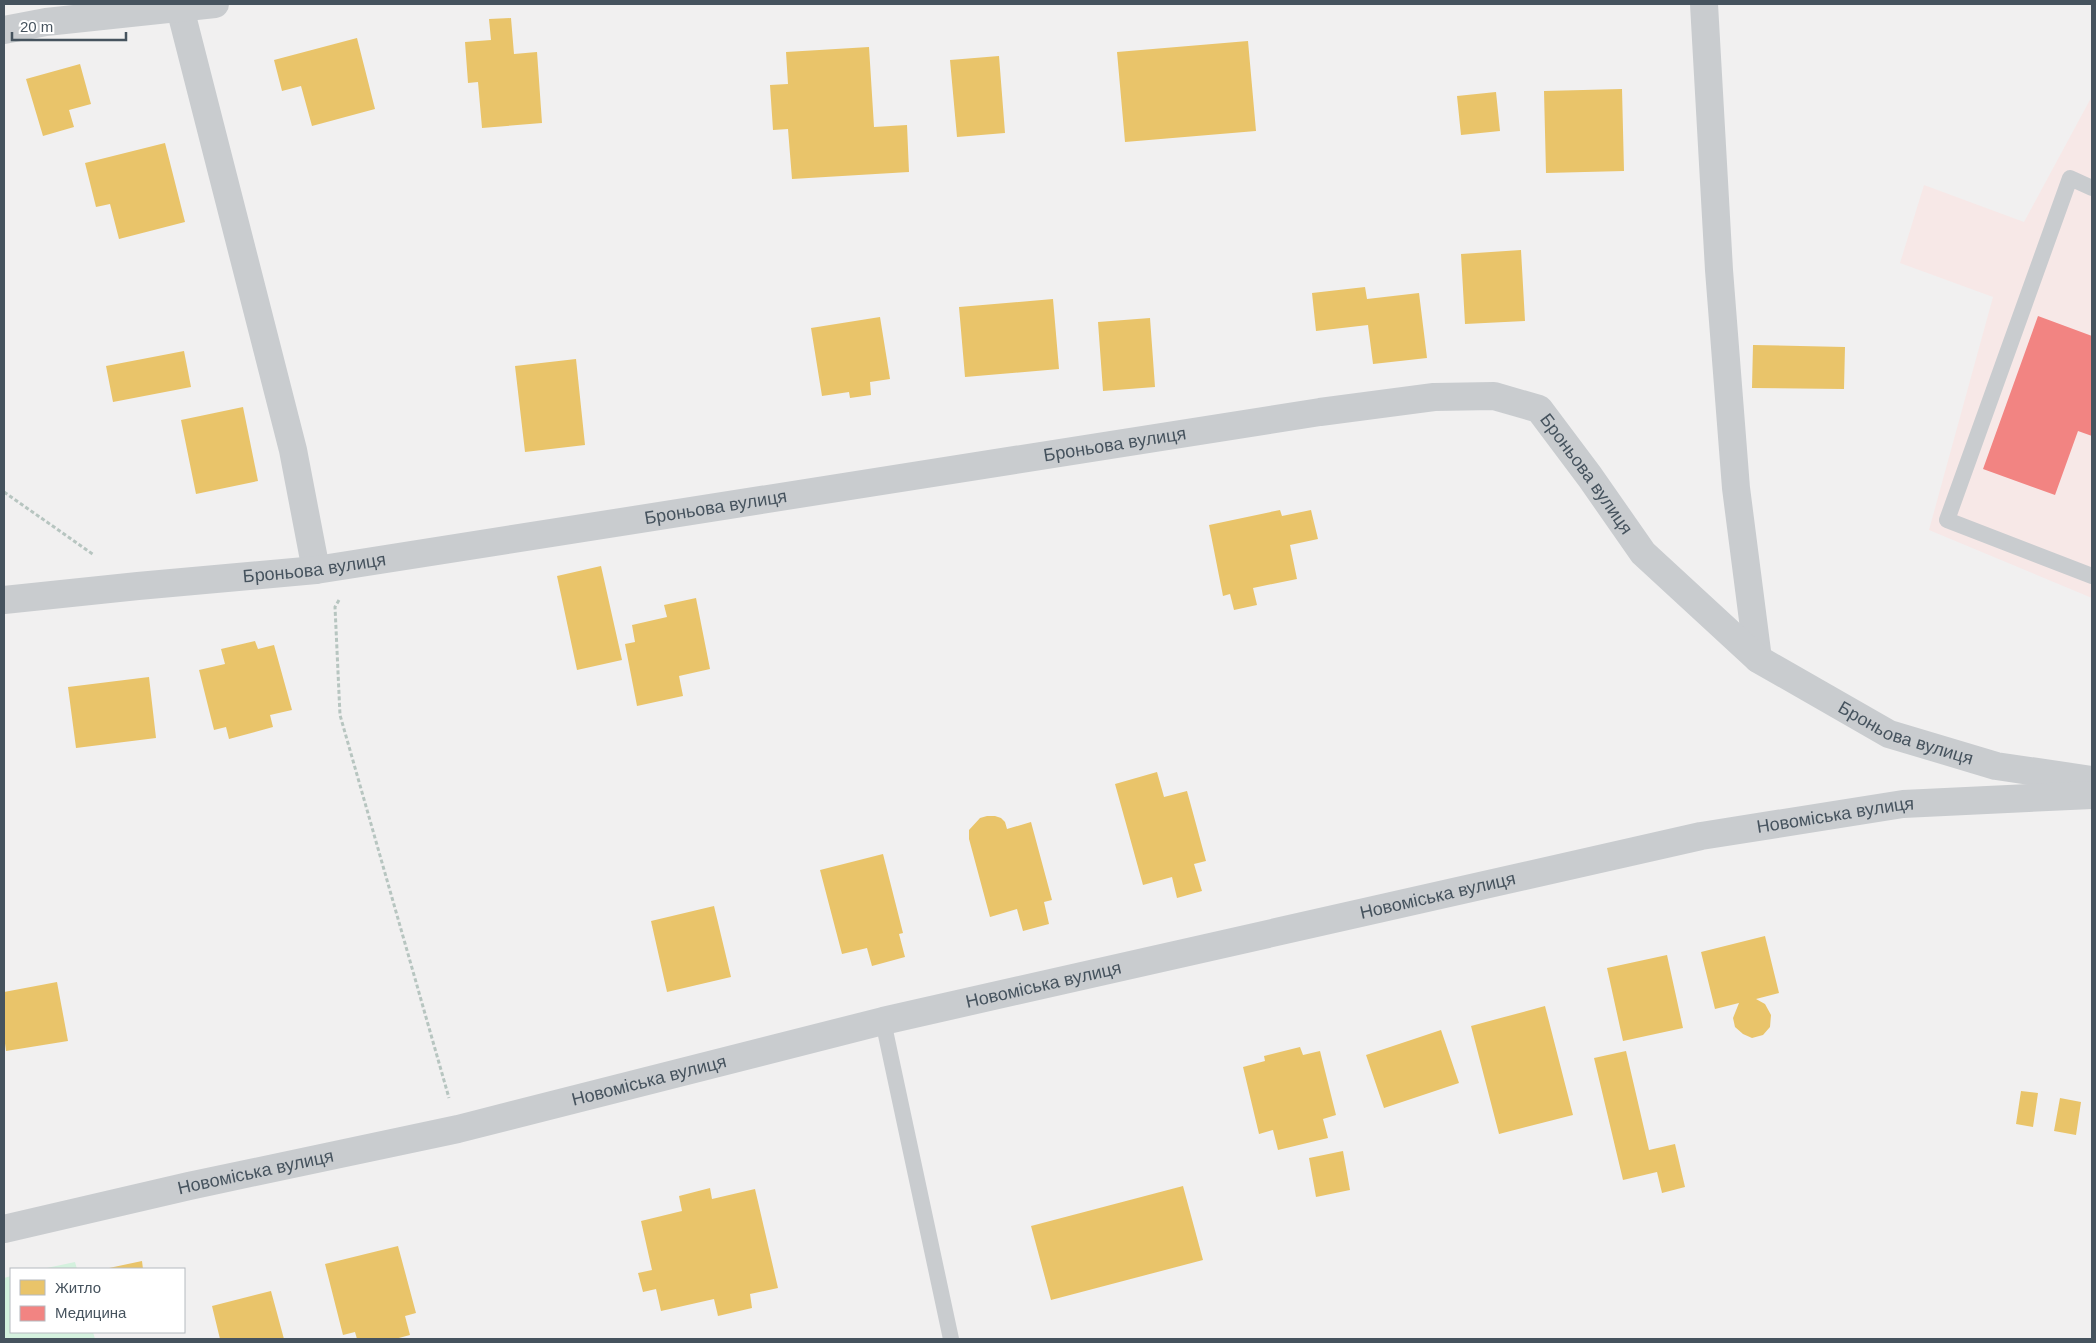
<svg xmlns="http://www.w3.org/2000/svg" width="2096" height="1343" font-family="Helvetica,sans-serif">
<style>
.medical{fill:#f7e8e7}
.green{fill:#d4f1de}
.homes{fill:#e9c46a}
.health{fill:#f28482}
.lines{fill:none;stroke-linecap:round;stroke-linejoin:round}
.path{stroke:#b7c5c0;stroke-width:3;stroke-dasharray:4 2.5;stroke-linecap:butt}
.service{stroke:#c9cccf;stroke-width:16}
.minor{stroke:#c9cccf;stroke-width:28}
.labels{text-anchor:middle;dominant-baseline:central;stroke-width:5;stroke-linejoin:round;paint-order:stroke}
.street-label{font-size:18px;fill:#46535e;stroke:#fff}
</style>
<rect width="100%" height="100%" fill="#f1f0f0"/>
<path class="medical" d="M 2092,96 L 2092,598 L 1929,530 L 1993,297 L 1900,263 L 1924,185 L 2024,222 Z"/>
<path class="green" d="M 75,1262 L 77,1269 L 42,1269 Z
M 11,1276 L 11,1332 L 93,1332 L 95,1339 L 4,1339 L 4,1278 Z"/>
<path class="homes" d="M 511,18 L 514,54 L 537,52 L 542,123 L 482,128 L 478,82 L 468,83 L 465,42 L 491,40 L 489,19 Z
M 357,38 L 375,109 L 312,126 L 301,86 L 282,91 L 274,60 Z
M 1248,41 L 1256,131 L 1125,142 L 1117,52 Z
M 869,47 L 874,127 L 907,125 L 909,172 L 792,179 L 788,129 L 773,130 L 770,85 L 788,84 L 786,52 Z
M 999,56 L 1005,133 L 957,137 L 950,60 Z
M 80,64 L 91,104 L 69,110 L 74,127 L 43,136 L 26,79 Z
M 1622,89 L 1624,171 L 1546,173 L 1544,91 Z
M 1496,92 L 1500,131 L 1461,135 L 1457,96 Z
M 165,143 L 185,222 L 119,239 L 110,204 L 96,207 L 85,163 Z
M 1521,250 L 1525,321 L 1465,324 L 1461,254 Z
M 1365,287 L 1367,299 L 1419,293 L 1427,358 L 1373,364 L 1368,325 L 1316,331 L 1312,293 Z
M 1053,299 L 1059,369 L 965,377 L 959,307 Z
M 880,317 L 890,379 L 870,382 L 871,395 L 850,398 L 849,392 L 822,396 L 811,328 Z
M 1150,318 L 1155,387 L 1103,391 L 1098,322 Z
M 1753,345 L 1845,347 L 1844,389 L 1752,388 Z
M 184,351 L 191,387 L 113,402 L 106,366 Z
M 576,359 L 585,445 L 525,452 L 515,366 Z
M 243,407 L 258,481 L 196,494 L 181,420 Z
M 1280,510 L 1282,516 L 1311,510 L 1318,539 L 1290,545 L 1297,579 L 1253,588 L 1257,605 L 1234,610 L 1230,594 L 1223,596 L 1209,525 Z
M 601,566 L 622,660 L 577,670 L 557,576 Z
M 696,598 L 710,669 L 679,676 L 683,696 L 637,706 L 625,644 L 635,642 L 632,625 L 667,617 L 664,605 Z
M 255,641 L 258,649 L 274,645 L 292,710 L 270,715 L 273,727 L 229,739 L 226,727 L 214,730 L 199,670 L 225,664 L 221,649 Z
M 149,677 L 156,738 L 76,748 L 68,687 Z
M 1157,772 L 1164,797 L 1187,791 L 1206,861 L 1194,864 L 1202,891 L 1177,898 L 1172,877 L 1143,885 L 1115,784 Z
M 987,816 L 995,816 L 1001,818 L 1005,822 L 1007,829 L 1031,822 L 1052,900 L 1044,902 L 1049,924 L 1023,931 L 1017,909 L 990,917 L 969,839 L 969,830 L 980,818 Z
M 883,854 L 903,933 L 899,934 L 905,957 L 872,966 L 867,948 L 842,954 L 820,870 Z
M 714,906 L 731,977 L 667,992 L 651,921 Z
M 1765,936 L 1779,993 L 1756,999 L 1765,1004 L 1771,1015 L 1770,1027 L 1763,1035 L 1752,1038 L 1743,1034 L 1735,1027 L 1733,1018 L 1739,1003 L 1715,1009 L 1701,952 Z
M 1667,955 L 1683,1028 L 1623,1041 L 1607,968 Z
M 57,982 L 68,1041 L 6,1051 L 4,1036 L 4,992 Z
M 1545,1006 L 1573,1115 L 1499,1134 L 1471,1026 Z
M 1441,1030 L 1459,1083 L 1384,1108 L 1366,1055 Z
M 1300,1047 L 1303,1055 L 1320,1051 L 1336,1115 L 1323,1119 L 1328,1138 L 1278,1150 L 1273,1130 L 1259,1134 L 1243,1067 L 1265,1061 L 1264,1056 Z
M 1626,1051 L 1649,1150 L 1675,1144 L 1685,1187 L 1662,1193 L 1657,1172 L 1623,1180 L 1594,1058 Z
M 2021,1091 L 2038,1093 L 2033,1127 L 2016,1124 Z
M 2060,1098 L 2081,1102 L 2076,1135 L 2054,1131 Z
M 1343,1151 L 1350,1190 L 1316,1197 L 1309,1158 Z
M 1183,1186 L 1203,1260 L 1051,1300 L 1031,1226 Z
M 710,1188 L 712,1199 L 755,1189 L 778,1288 L 750,1294 L 752,1308 L 718,1316 L 714,1299 L 661,1311 L 656,1289 L 643,1292 L 638,1273 L 652,1270 L 641,1221 L 682,1211 L 679,1196 Z
M 398,1246 L 416,1313 L 405,1316 L 410,1335 L 395,1339 L 357,1339 L 355,1332 L 343,1335 L 325,1264 Z
M 142,1261 L 143,1269 L 109,1269 L 109,1268 Z
M 271,1291 L 284,1339 L 220,1339 L 212,1306 Z"/>
<path class="health" d="M 2038,316 L 2092,336 L 2092,436 L 2078,431 L 2055,495 L 1983,469 Z"/>
<g class="lines">
<path class="path" d="M 4,492 L 94,555
M 339,600 L 335,607 L 340,715 L 449,1098"/>
<path class="service" d="M 2092,188 L 2070,178 L 1947,520 L 2092,576
M 883,1021 L 951,1339"/>
<g class="minor">
<path d="M 1704,4 L 1719,270 L 1736,488 L 1758,659"/>
<path d="M 180,8 L 293,450 L 316,570"/>
<path d="M 4,30 L 46,22 L 215,4"/>
<path id="s1" d="M 4,600 L 138,586 L 316,570 L 1320,412 L 1434,397 L 1494,396 L 1539,409 L 1590,477 L 1643,553 L 1758,659 L 1889,734 L 1996,766 L 2092,780"/>
<path id="s2" d="M 4,1229 L 189,1186 L 458,1129 L 883,1021 L 1701,836 L 1903,804 L 2092,795"/>
</g>
</g>
<g class="labels">
<g class="street-label">
<text stroke="none"><textPath href="#s1" startOffset="1122">Броньова вулиця</textPath></text>
<text stroke="none"><textPath href="#s1" startOffset="1632">Броньова вулиця</textPath></text>
<text stroke="none"><textPath href="#s1" startOffset="718">Броньова вулиця</textPath></text>
<text stroke="none"><textPath href="#s1" startOffset="312">Броньова вулиця</textPath></text>
<text stroke="none"><textPath href="#s1" startOffset="2052">Броньова вулиця</textPath></text>
<text stroke="none"><textPath href="#s2" startOffset="1878">Новоміська вулиця</textPath></text>
<text stroke="none"><textPath href="#s2" startOffset="1472">Новоміська вулиця</textPath></text>
<text stroke="none"><textPath href="#s2" startOffset="1068">Новоміська вулиця</textPath></text>
<text stroke="none"><textPath href="#s2" startOffset="662">Новоміська вулиця</textPath></text>
<text stroke="none"><textPath href="#s2" startOffset="258">Новоміська вулиця</textPath></text>
</g>
</g>
<rect width="2096" height="1343" fill="none" stroke="#46535e" stroke-width="10"/>
<rect x="10" y="1268" width="175" height="65" fill="#ffffff" stroke="#b5babf"/>
<rect x="20" y="1280" width="25" height="15" fill="#e9c46a" stroke="#b5babf"/>
<text x="55" y="1293" font-size="15" fill="#46535e">Житло</text>
<rect x="20" y="1306" width="25" height="15" fill="#f28482" stroke="#b5babf"/>
<text x="55" y="1318" font-size="15" fill="#46535e">Медицина</text>
<path d="M12 32v8h114v-8" fill="none" stroke="#46535e" stroke-width="2.5"/>
<text x="20" y="32" font-size="15" fill="#46535e" stroke="#ffffff" stroke-width="4" paint-order="stroke">20 m</text>
</svg>
